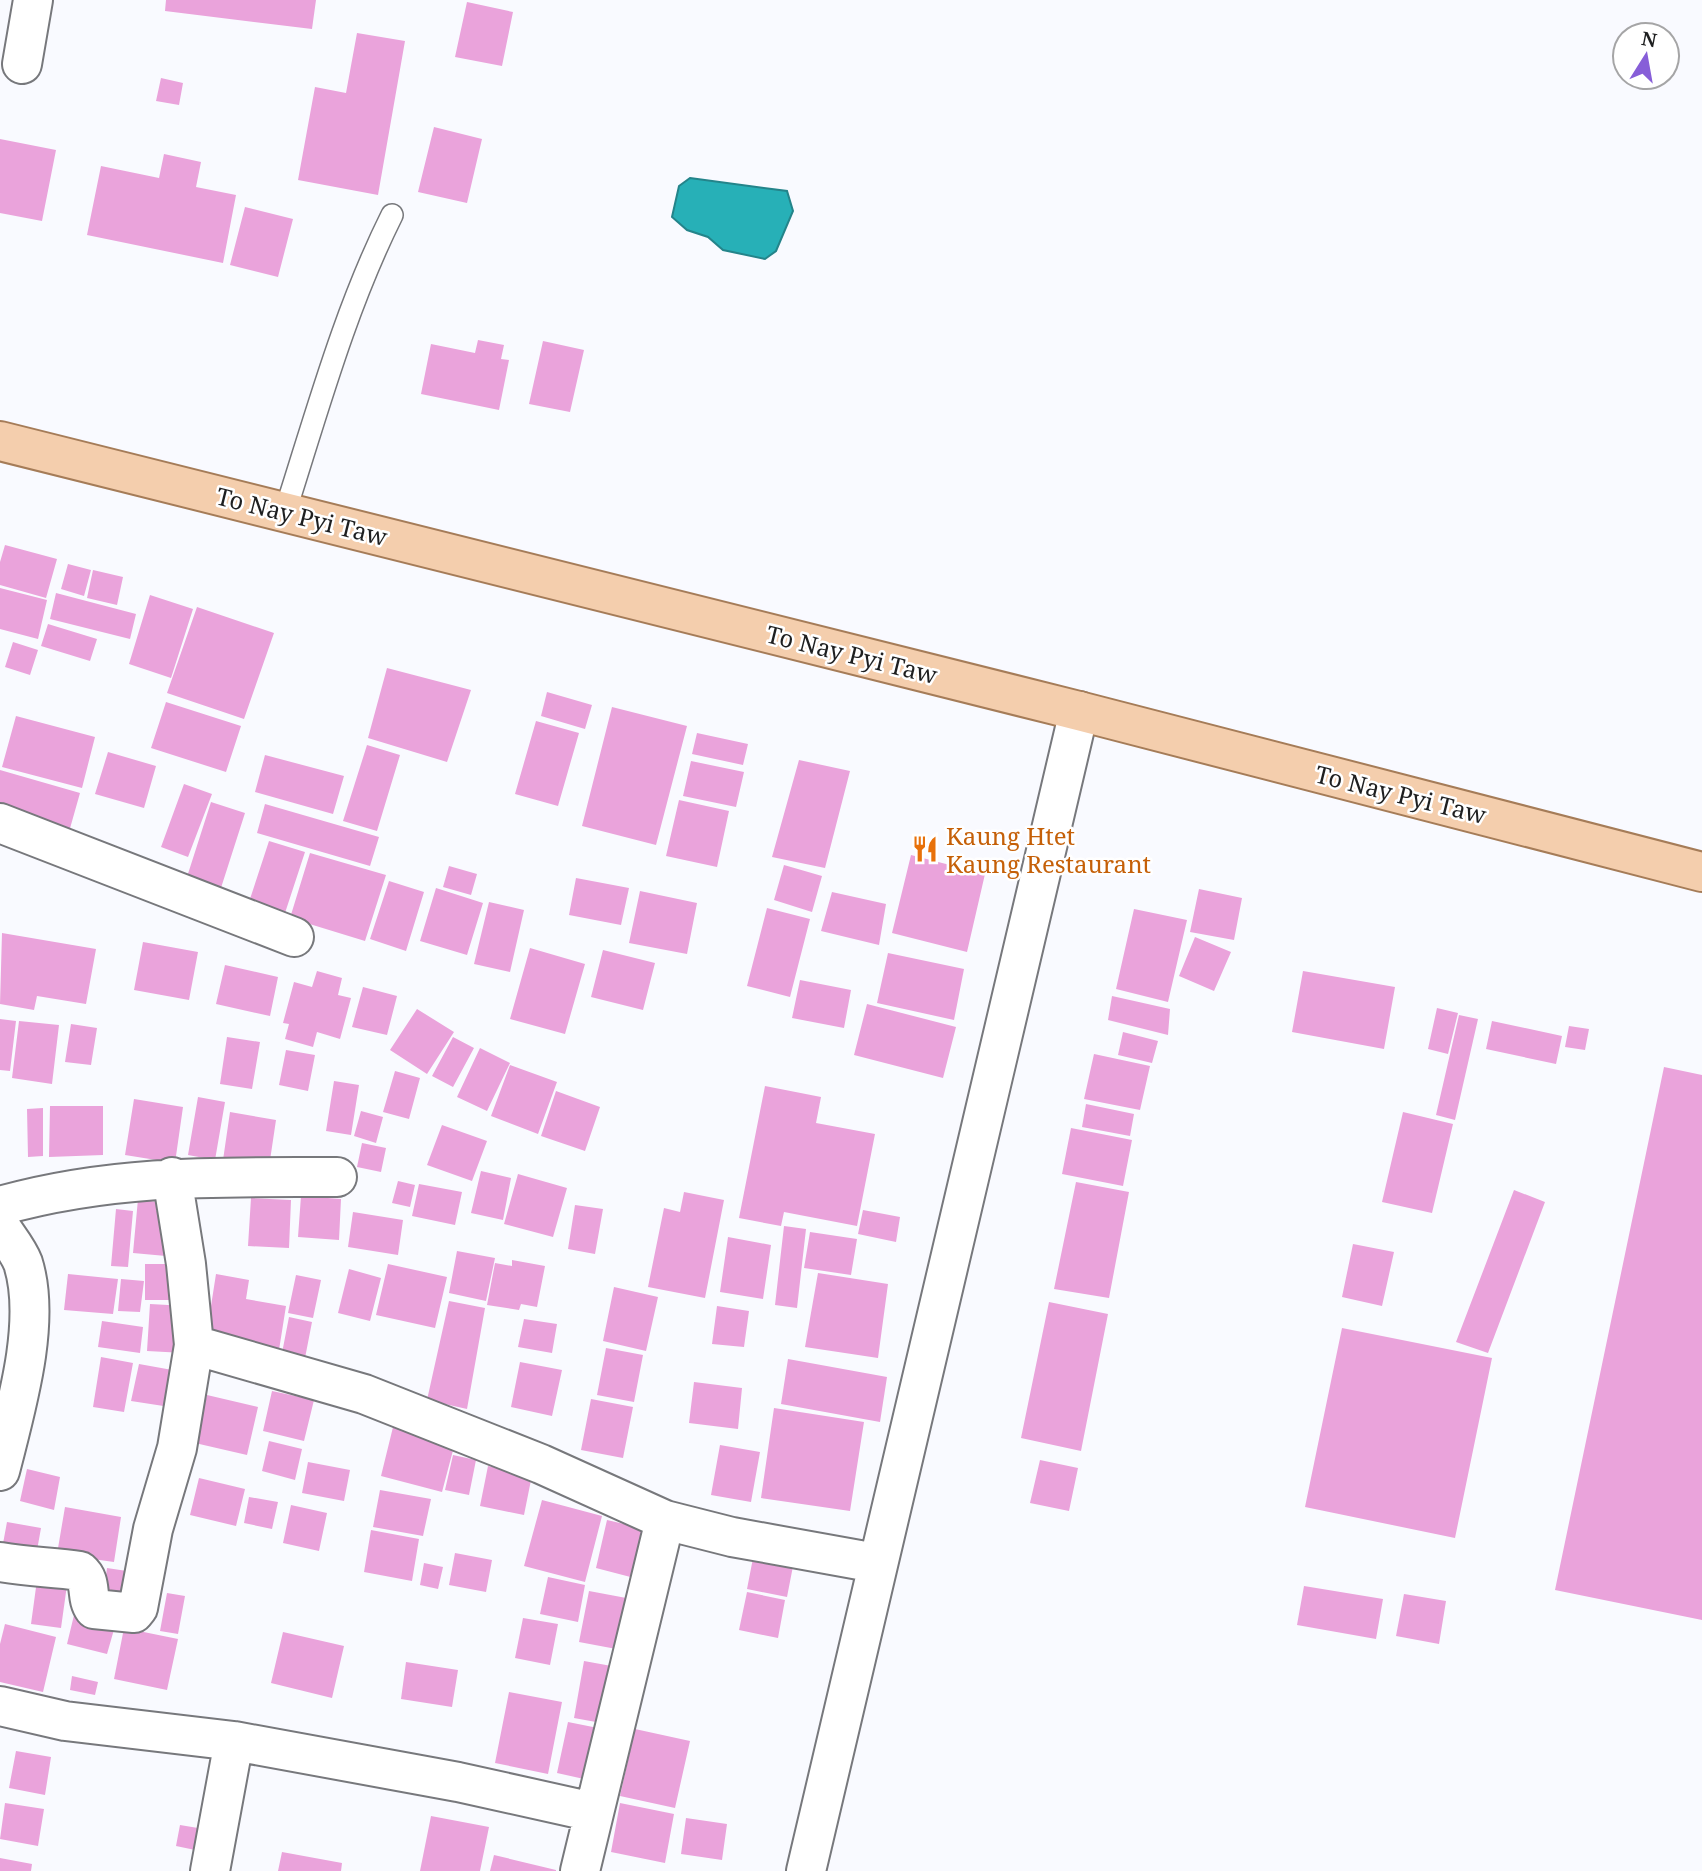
<svg xmlns="http://www.w3.org/2000/svg" width="1702" height="1871" font-family="'Noto Serif',serif">
<style>
.water{fill:#27b0b7;stroke:#24848a;stroke-width:2}
.building{fill:#eaa3db}
.lines{fill:none;stroke-linecap:round;stroke-linejoin:round}
.lane-casing{stroke:#77787c;stroke-width:24}
.street-casing{stroke:#77787c;stroke-width:42}
.primary-casing{stroke:#a57c58;stroke-width:42}
.lane{stroke:#fff;stroke-width:21}
.street{stroke:#fff;stroke-width:38}
.primary{stroke:#f4cead;stroke-width:38}
.labels{text-anchor:middle;dominant-baseline:central;stroke-width:5;stroke-linejoin:round;paint-order:stroke}
.street-label{font-size:24px;fill:#1e1f20;stroke:#fff}
.food-label{font-size:24px;fill:#c56008;stroke:#fff;text-anchor:start}
</style>
<rect width="100%" height="100%" fill="#f9faff"/>
<path class="water" d="M 690,178 L 787,191 L 793,211 L 776,251 L 765,259 L 723,250 L 708,237 L 687,230 L 672,217 L 679,186 Z"/>
<path class="building" d="M 166,0 L 316,0 L 312,29 L 165,11 Z
M 467,2 L 513,12 L 502,66 L 455,57 Z
M 357,33 L 405,41 L 378,195 L 298,180 L 315,87 L 346,93 Z
M 161,78 L 183,83 L 179,105 L 156,101 Z
M 434,127 L 482,139 L 467,203 L 418,192 Z
M 0,139 L 56,150 L 42,221 L 0,213 Z
M 164,154 L 201,162 L 196,187 L 236,195 L 223,263 L 87,235 L 101,166 L 159,178 Z
M 245,207 L 293,219 L 278,277 L 230,265 Z
M 478,340 L 504,345 L 501,359 L 509,360 L 499,410 L 421,394 L 431,344 L 475,353 Z
M 543,341 L 584,350 L 570,412 L 529,404 Z
M 5,545 L 57,559 L 46,598 L 0,585 L 0,562 Z
M 68,564 L 91,570 L 84,596 L 61,589 Z
M 93,570 L 123,577 L 117,605 L 87,598 Z
M 0,588 L 47,600 L 38,639 L 0,629 Z
M 56,593 L 136,614 L 130,639 L 50,619 Z
M 150,595 L 193,609 L 171,678 L 129,664 Z
M 197,607 L 274,633 L 244,719 L 167,693 Z
M 48,624 L 97,639 L 90,661 L 41,646 Z
M 13,642 L 38,650 L 30,675 L 5,667 Z
M 387,668 L 471,690 L 447,762 L 368,738 Z
M 547,692 L 592,705 L 585,729 L 541,716 Z
M 166,702 L 241,726 L 226,772 L 151,748 Z
M 612,707 L 687,726 L 656,845 L 582,826 Z
M 16,716 L 95,737 L 82,788 L 2,767 Z
M 536,721 L 579,733 L 558,806 L 515,794 Z
M 697,733 L 748,744 L 743,765 L 692,754 Z
M 367,745 L 400,755 L 377,831 L 343,821 Z
M 108,752 L 156,766 L 144,808 L 95,794 Z
M 265,755 L 344,776 L 333,814 L 255,792 Z
M 799,760 L 850,771 L 825,868 L 772,857 Z
M 691,761 L 744,772 L 736,807 L 683,796 Z
M 0,770 L 80,793 L 67,839 L 0,820 Z
M 184,784 L 212,794 L 188,857 L 161,847 Z
M 679,800 L 729,811 L 717,867 L 666,856 Z
M 211,802 L 245,813 L 220,891 L 186,880 Z
M 265,804 L 379,837 L 370,866 L 257,833 Z
M 269,841 L 305,852 L 285,913 L 249,902 Z
M 310,853 L 386,875 L 365,941 L 290,918 Z
M 911,855 L 985,874 L 967,952 L 892,933 Z
M 784,865 L 822,876 L 812,912 L 774,900 Z
M 449,866 L 477,874 L 471,895 L 443,887 Z
M 576,878 L 629,888 L 621,925 L 569,915 Z
M 389,881 L 424,892 L 406,951 L 370,939 Z
M 436,888 L 483,903 L 467,955 L 420,941 Z
M 1199,889 L 1242,898 L 1234,940 L 1190,932 Z
M 640,891 L 697,903 L 687,954 L 629,943 Z
M 832,892 L 886,904 L 879,945 L 821,931 Z
M 489,902 L 524,910 L 510,972 L 474,964 Z
M 767,908 L 810,919 L 790,997 L 747,986 Z
M 1134,909 L 1187,920 L 1168,1002 L 1116,989 Z
M 2,933 L 96,949 L 86,1004 L 37,996 L 34,1010 L 0,1004 Z
M 1195,937 L 1231,952 L 1214,991 L 1179,976 Z
M 143,942 L 198,952 L 189,1000 L 134,990 Z
M 530,948 L 585,964 L 565,1034 L 510,1019 Z
M 603,950 L 655,963 L 643,1010 L 591,997 Z
M 888,953 L 964,969 L 954,1020 L 877,1003 Z
M 225,965 L 278,977 L 270,1016 L 216,1004 Z
M 317,971 L 342,978 L 338,995 L 351,998 L 340,1039 L 317,1032 L 313,1047 L 285,1039 L 289,1024 L 283,1023 L 294,982 L 312,987 Z
M 1303,971 L 1395,987 L 1384,1049 L 1292,1032 Z
M 800,980 L 851,990 L 844,1028 L 792,1018 Z
M 363,987 L 397,996 L 387,1035 L 352,1027 Z
M 1112,996 L 1170,1009 L 1168,1035 L 1108,1020 Z
M 867,1004 L 956,1027 L 943,1078 L 854,1055 Z
M 1437,1008 L 1458,1013 L 1448,1054 L 1428,1049 Z
M 417,1009 L 454,1032 L 427,1074 L 390,1050 Z
M 1459,1015 L 1478,1019 L 1455,1120 L 1436,1115 Z
M 0,1019 L 16,1021 L 10,1071 L 0,1070 Z
M 19,1021 L 59,1025 L 52,1084 L 12,1078 Z
M 1492,1021 L 1562,1036 L 1556,1064 L 1486,1049 Z
M 71,1024 L 97,1028 L 91,1065 L 65,1062 Z
M 1569,1026 L 1589,1029 L 1585,1050 L 1565,1047 Z
M 1123,1032 L 1158,1041 L 1152,1063 L 1118,1055 Z
M 227,1037 L 260,1042 L 252,1089 L 220,1084 Z
M 453,1037 L 474,1048 L 453,1087 L 432,1076 Z
M 480,1048 L 510,1063 L 487,1111 L 457,1097 Z
M 286,1050 L 315,1055 L 308,1091 L 279,1085 Z
M 1094,1054 L 1150,1066 L 1140,1110 L 1084,1099 Z
M 510,1065 L 557,1082 L 538,1134 L 491,1116 Z
M 1664,1067 L 1702,1075 L 1702,1620 L 1555,1590 Z
M 395,1071 L 420,1078 L 409,1119 L 383,1112 Z
M 334,1081 L 359,1085 L 351,1135 L 326,1131 Z
M 765,1086 L 821,1097 L 816,1123 L 875,1134 L 857,1226 L 784,1212 L 781,1226 L 739,1218 Z
M 556,1091 L 600,1107 L 585,1151 L 541,1136 Z
M 198,1097 L 225,1102 L 215,1160 L 188,1155 Z
M 134,1099 L 183,1107 L 175,1163 L 125,1155 Z
M 1086,1104 L 1134,1114 L 1130,1136 L 1082,1127 Z
M 50,1106 L 103,1106 L 103,1155 L 49,1157 Z
M 43,1108 L 43,1156 L 28,1157 L 27,1109 Z
M 361,1111 L 383,1117 L 376,1143 L 354,1136 Z
M 230,1112 L 276,1120 L 269,1167 L 223,1160 Z
M 1403,1112 L 1453,1124 L 1432,1213 L 1382,1202 Z
M 442,1125 L 487,1141 L 472,1181 L 427,1165 Z
M 1071,1128 L 1132,1140 L 1123,1186 L 1062,1174 Z
M 362,1143 L 386,1148 L 381,1172 L 357,1167 Z
M 481,1171 L 511,1178 L 503,1220 L 471,1213 Z
M 518,1174 L 567,1188 L 553,1237 L 504,1224 Z
M 398,1181 L 415,1185 L 410,1207 L 392,1203 Z
M 1076,1182 L 1129,1192 L 1109,1298 L 1054,1289 Z
M 419,1184 L 462,1192 L 455,1225 L 412,1216 Z
M 1514,1190 L 1545,1202 L 1488,1353 L 1456,1342 Z
M 684,1192 L 724,1200 L 705,1298 L 648,1287 L 664,1208 L 680,1212 Z
M 301,1196 L 341,1199 L 339,1240 L 298,1237 Z
M 251,1198 L 291,1200 L 289,1248 L 248,1246 Z
M 138,1199 L 157,1202 L 156,1211 L 171,1213 L 166,1256 L 133,1253 Z
M 575,1205 L 603,1209 L 595,1254 L 568,1249 Z
M 116,1209 L 133,1211 L 128,1267 L 111,1266 Z
M 863,1210 L 900,1217 L 896,1242 L 858,1234 Z
M 353,1212 L 403,1220 L 398,1255 L 348,1247 Z
M 784,1226 L 806,1229 L 797,1308 L 775,1305 Z
M 810,1232 L 857,1239 L 851,1275 L 804,1268 Z
M 728,1237 L 771,1245 L 763,1299 L 720,1292 Z
M 1353,1244 L 1394,1252 L 1382,1306 L 1342,1297 Z
M 457,1251 L 495,1258 L 486,1301 L 449,1293 Z
M 512,1260 L 545,1266 L 537,1307 L 521,1304 L 519,1310 L 487,1305 L 495,1263 L 512,1266 Z
M 145,1264 L 179,1264 L 180,1300 L 145,1300 Z
M 388,1264 L 447,1277 L 435,1328 L 376,1315 Z
M 349,1269 L 381,1278 L 370,1321 L 338,1313 Z
M 818,1273 L 888,1284 L 878,1358 L 805,1347 Z
M 68,1274 L 118,1279 L 113,1314 L 64,1310 Z
M 216,1274 L 249,1280 L 246,1299 L 286,1306 L 279,1350 L 206,1338 Z
M 296,1275 L 321,1280 L 313,1318 L 288,1313 Z
M 121,1279 L 144,1281 L 140,1312 L 118,1311 Z
M 614,1287 L 658,1297 L 646,1351 L 603,1341 Z
M 449,1301 L 485,1308 L 467,1409 L 427,1400 Z
M 1049,1302 L 1108,1314 L 1081,1451 L 1021,1438 Z
M 150,1304 L 186,1306 L 184,1353 L 147,1351 Z
M 717,1306 L 749,1311 L 744,1347 L 712,1344 Z
M 289,1317 L 312,1322 L 305,1358 L 282,1353 Z
M 524,1319 L 557,1324 L 552,1353 L 518,1347 Z
M 102,1321 L 143,1327 L 140,1353 L 98,1347 Z
M 1342,1328 L 1492,1358 L 1455,1538 L 1305,1507 Z
M 606,1348 L 643,1355 L 634,1402 L 597,1395 Z
M 101,1357 L 133,1363 L 124,1412 L 93,1407 Z
M 788,1359 L 887,1377 L 880,1422 L 781,1404 Z
M 520,1362 L 562,1370 L 552,1416 L 511,1407 Z
M 139,1364 L 189,1373 L 183,1409 L 131,1401 Z
M 694,1382 L 742,1388 L 738,1429 L 689,1423 Z
M 272,1391 L 314,1400 L 304,1441 L 263,1431 Z
M 207,1395 L 258,1407 L 247,1455 L 195,1443 Z
M 591,1399 L 633,1407 L 623,1458 L 581,1450 Z
M 774,1408 L 864,1422 L 850,1511 L 761,1498 Z
M 394,1423 L 456,1439 L 442,1492 L 381,1476 Z
M 269,1441 L 302,1449 L 295,1480 L 262,1471 Z
M 720,1445 L 760,1452 L 751,1502 L 711,1495 Z
M 453,1455 L 476,1460 L 469,1495 L 445,1490 Z
M 1040,1460 L 1078,1468 L 1069,1511 L 1030,1503 Z
M 308,1462 L 350,1470 L 344,1501 L 302,1493 Z
M 488,1466 L 532,1475 L 524,1515 L 480,1506 Z
M 27,1469 L 60,1477 L 54,1510 L 20,1501 Z
M 199,1478 L 245,1489 L 236,1526 L 190,1515 Z
M 380,1490 L 431,1499 L 423,1536 L 373,1527 Z
M 249,1497 L 278,1502 L 272,1529 L 244,1523 Z
M 542,1500 L 602,1516 L 585,1582 L 524,1566 Z
M 291,1505 L 327,1513 L 319,1551 L 283,1543 Z
M 65,1507 L 121,1517 L 114,1562 L 57,1554 Z
M 607,1520 L 654,1531 L 642,1580 L 596,1568 Z
M 7,1522 L 41,1528 L 36,1556 L 2,1549 Z
M 371,1530 L 419,1539 L 412,1581 L 364,1572 Z
M 455,1553 L 492,1560 L 486,1592 L 449,1585 Z
M 754,1553 L 794,1561 L 787,1597 L 747,1589 Z
M 424,1563 L 443,1567 L 438,1589 L 420,1585 Z
M 107,1568 L 140,1573 L 136,1603 L 103,1598 Z
M 548,1577 L 585,1585 L 578,1622 L 540,1614 Z
M 37,1580 L 67,1585 L 61,1628 L 31,1624 Z
M 1304,1586 L 1383,1599 L 1376,1639 L 1297,1625 Z
M 589,1591 L 637,1600 L 627,1651 L 579,1642 Z
M 747,1592 L 785,1600 L 778,1638 L 739,1630 Z
M 167,1593 L 185,1596 L 178,1634 L 160,1631 Z
M 1404,1594 L 1446,1601 L 1439,1644 L 1396,1636 Z
M 76,1607 L 117,1619 L 107,1654 L 67,1644 Z
M 523,1618 L 558,1624 L 550,1665 L 515,1658 Z
M 5,1624 L 56,1637 L 43,1692 L 0,1682 L 0,1644 Z
M 124,1628 L 178,1639 L 167,1690 L 114,1679 Z
M 283,1632 L 344,1646 L 332,1698 L 271,1683 Z
M 584,1661 L 617,1667 L 607,1724 L 574,1718 Z
M 406,1662 L 458,1670 L 452,1707 L 401,1699 Z
M 72,1676 L 98,1682 L 95,1695 L 70,1690 Z
M 509,1692 L 562,1702 L 548,1774 L 495,1763 Z
M 568,1722 L 603,1729 L 593,1781 L 557,1773 Z
M 635,1729 L 690,1741 L 675,1808 L 620,1796 Z
M 16,1751 L 51,1757 L 45,1795 L 9,1788 Z
M 5,1803 L 44,1809 L 38,1846 L 0,1839 Z
M 620,1803 L 674,1814 L 665,1863 L 611,1852 Z
M 431,1816 L 489,1827 L 480,1871 L 420,1871 Z
M 686,1818 L 727,1824 L 722,1860 L 681,1854 Z
M 180,1825 L 204,1829 L 200,1851 L 176,1846 Z
M 282,1852 L 342,1863 L 341,1871 L 278,1871 Z
M 494,1855 L 556,1870 L 556,1871 L 490,1871 Z
M 0,1858 L 32,1864 L 31,1871 L 0,1871 Z"/>
<g class="lines">
<g class="lane-casing">
<path id="lane" d="M 285,512 C 317,412 345,309 392,215"/>
</g>
<g class="street-casing">
<path id="street" d="M 22,64 L 33,0
M 0,823 L 294,937
M 0,1206 C 113,1174 221,1177 337,1177
M 0,1226 C 7,1237 18,1250 23,1263 C 42,1323 15,1411 0,1471
M 194,1345 L 364,1394 L 541,1464 L 665,1520 L 732,1537 L 876,1563
M 0,1562 C 27,1567 53,1567 80,1571 C 93,1582 85,1597 94,1609 L 134,1613 L 138,1608 L 153,1529 L 177,1448 L 194,1345 L 186,1264 L 172,1177
M 0,1706 L 65,1721 L 234,1741 L 458,1782 L 593,1812
M 210,1871 L 234,1741
M 580,1871 L 665,1520
M 806,1871 L 1079,711"/>
</g>
<g class="primary-casing">
<path id="primary" d="M 0,441 L 1079,711 L 1702,872"/>
</g>
<use href="#lane" class="lane"/>
<use href="#street" class="street"/>
<use href="#primary" class="primary"/>
</g>
<defs>
<g id="restaurant-bare" transform="scale(2.1)"><path d="M-5-6h1v4h1v-4h1v4h1v-4h1v5L-1.5 .5V6h-2V.5L-5-1ZM5-6V6H3V1.5H1.5Q1.5-4 5-6Z" fill="#e8710a" stroke="#fff" stroke-width="2.5" paint-order="stroke"/></g>
</defs>
<g fill-rule="evenodd">
<use href="#restaurant-bare" x="925" y="849"/>
</g>
<g class="labels">
<g class="street-label">
<text transform="translate(302 516) rotate(14)">To Nay Pyi Taw</text>
<text transform="translate(852 654) rotate(14)">To Nay Pyi Taw</text>
<text transform="translate(1401 794) rotate(14)">To Nay Pyi Taw</text>
</g>
<g class="food-label">
<text x="946" y="835">Kaung Htet<tspan x="946" dy="28">Kaung Restaurant</tspan></text>
</g>
</g>
<g transform="translate(1646 56) rotate(11)"><circle r="33" fill="#ffffff" stroke="#a5a5a6" stroke-width="2"/>
<path d="M0-5L12 26L0 18L-12 26Z" fill="#875ed8"/>
<text y="-10" font-size="19" font-weight="bold" text-anchor="middle" fill="#1e1f20">N</text>
</g>
</svg>
